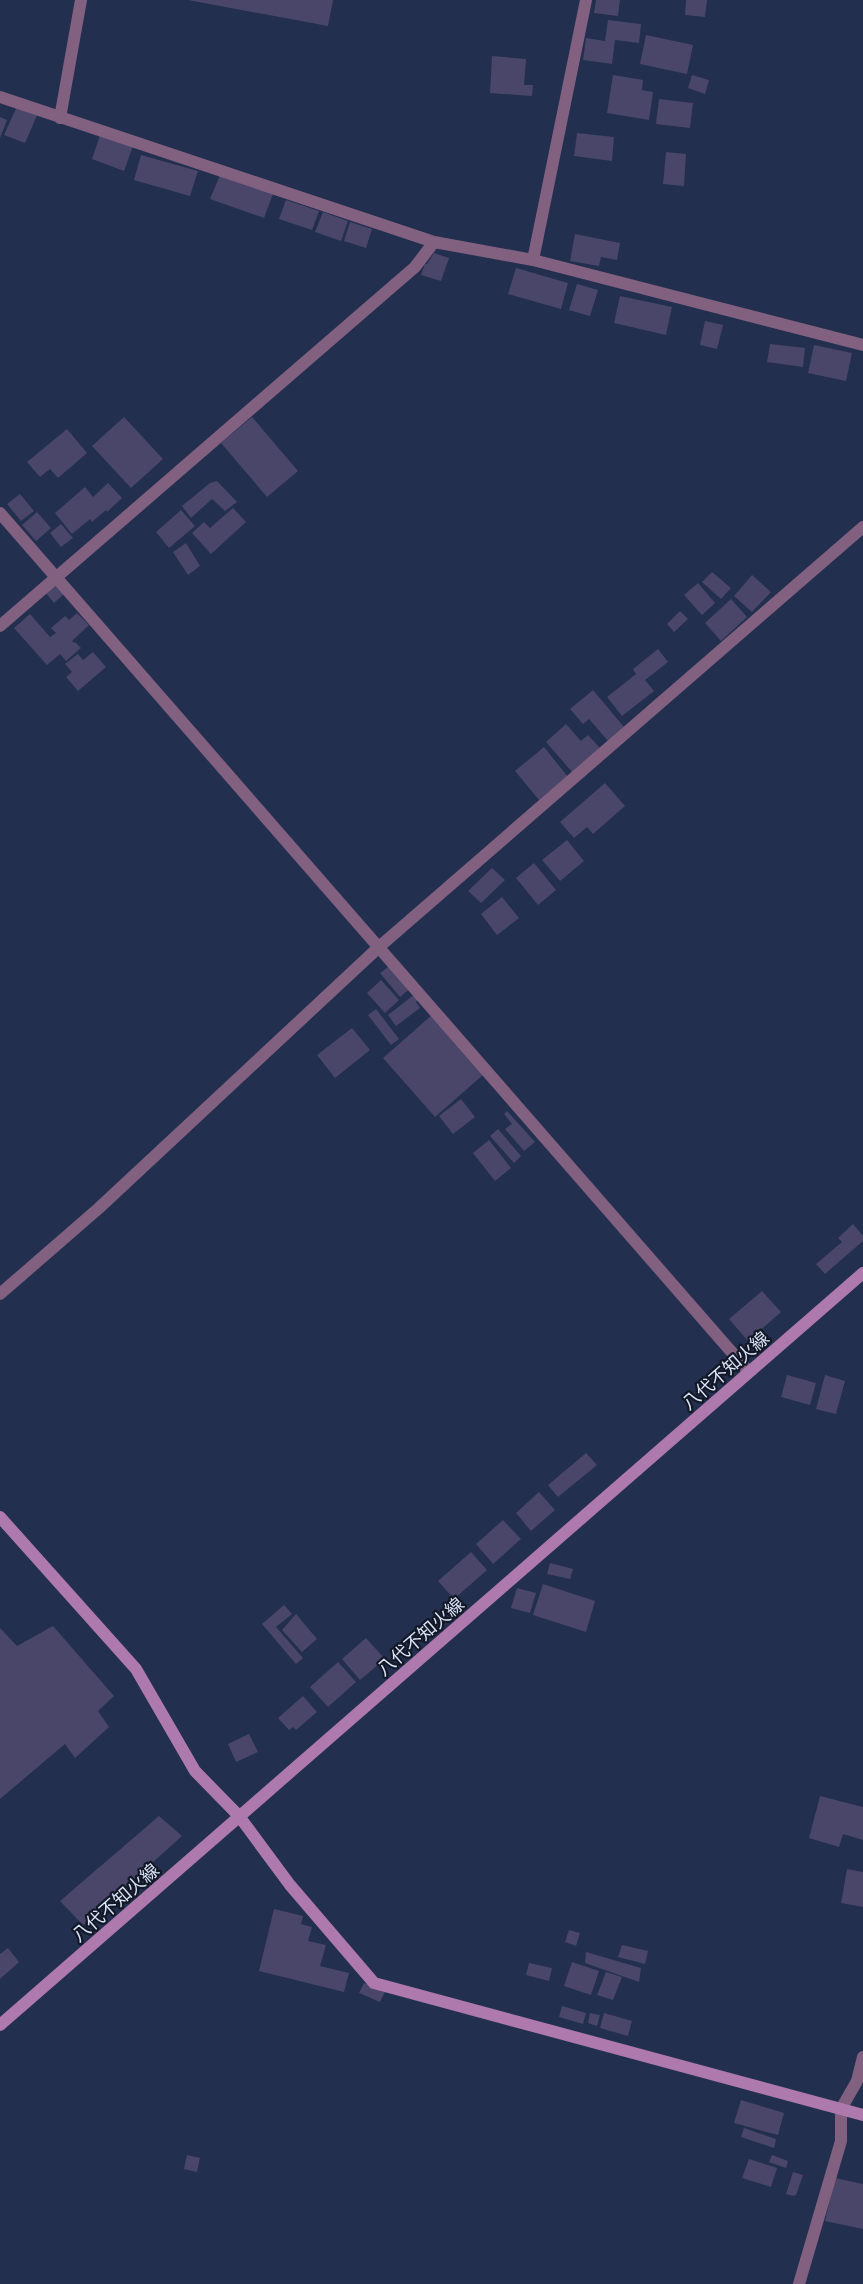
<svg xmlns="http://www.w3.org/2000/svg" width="863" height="2284" font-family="Commissioner,'Noto Sans JP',sans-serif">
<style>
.building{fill:#49466a}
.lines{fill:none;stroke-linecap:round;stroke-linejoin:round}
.minor{stroke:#816080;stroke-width:12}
.secondary{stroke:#ae79ad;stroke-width:12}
.labels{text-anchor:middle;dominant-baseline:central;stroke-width:4.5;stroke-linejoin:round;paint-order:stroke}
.street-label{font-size:18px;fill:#dae3f7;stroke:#121826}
</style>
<rect width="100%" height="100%" fill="#232f4e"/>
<path class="building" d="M 188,0 L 333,0 L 328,26 Z
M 596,0 L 620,0 L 618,16 L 594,13 Z
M 686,0 L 707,0 L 705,17 L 685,15 Z
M 608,20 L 641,24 L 639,43 L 615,40 L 612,64 L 583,60 L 586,38 L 605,41 Z
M 646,35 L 693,45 L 687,74 L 640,64 Z
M 492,56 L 526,59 L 524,85 L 533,85 L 532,96 L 490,93 Z
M 613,75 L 643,80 L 642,90 L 653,92 L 649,120 L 607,113 Z
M 692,75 L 709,80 L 705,94 L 688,88 Z
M 659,99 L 693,103 L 690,128 L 656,124 Z
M 18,104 L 38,113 L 25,143 L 4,135 Z
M 0,117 L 7,120 L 0,138 Z
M 577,133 L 614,137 L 612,161 L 574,156 Z
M 100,135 L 133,146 L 124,171 L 92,159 Z
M 666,152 L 686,154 L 684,186 L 663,184 Z
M 141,155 L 198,171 L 190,196 L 134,180 Z
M 220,175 L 273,194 L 264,218 L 210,199 Z
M 286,200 L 319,211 L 312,230 L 279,219 Z
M 323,212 L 348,221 L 341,241 L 315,232 Z
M 350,222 L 372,229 L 366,248 L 344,241 Z
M 575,234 L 620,243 L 617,260 L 601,257 L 599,266 L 570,261 Z
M 434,253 L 449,258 L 441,281 L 421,275 L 425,264 L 427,264 Z
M 516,268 L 568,283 L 561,309 L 508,294 Z
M 577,284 L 598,290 L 590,316 L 569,310 Z
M 620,296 L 672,307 L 666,335 L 614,323 Z
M 705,321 L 723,325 L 717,349 L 700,345 Z
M 770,344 L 805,348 L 803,367 L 767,362 Z
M 814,345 L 852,353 L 846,381 L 808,373 Z
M 124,417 L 163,459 L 131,488 L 92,446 Z
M 252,417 L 298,471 L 267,497 L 221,443 Z
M 67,429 L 87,453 L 58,478 L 50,469 L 40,477 L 27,462 Z
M 217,481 L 237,502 L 225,511 L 212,499 L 191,518 L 182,506 L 210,483 Z
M 108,483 L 122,498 L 107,512 L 106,510 L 92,522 L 90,519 L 72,534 L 55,513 L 85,487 L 93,497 Z
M 20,494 L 34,511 L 21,521 L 7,504 Z
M 233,508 L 246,522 L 211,554 L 192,533 L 204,522 L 210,528 Z
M 181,510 L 195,526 L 169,548 L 156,532 Z
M 37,512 L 51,528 L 36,541 L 22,525 Z
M 61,524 L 73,538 L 61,547 L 50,533 Z
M 186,543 L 200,566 L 188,575 L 173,552 Z
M 712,572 L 731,588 L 721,599 L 702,582 Z
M 752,575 L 771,592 L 752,612 L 734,596 Z
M 56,583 L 65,593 L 54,603 L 45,592 Z
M 698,583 L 715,603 L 702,615 L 684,595 Z
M 731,599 L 747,617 L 721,641 L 705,623 Z
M 680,611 L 688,619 L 674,632 L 667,624 Z
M 77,613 L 89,625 L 72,641 L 74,643 L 75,642 L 81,648 L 66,661 L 60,654 L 47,665 L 14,628 L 30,614 L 50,637 L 56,633 L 51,628 L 65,616 L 69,620 Z
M 658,649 L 668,662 L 645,680 L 654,691 L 622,716 L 607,697 L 636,674 L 633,669 Z
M 93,652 L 106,667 L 78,691 L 66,677 L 72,672 L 65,664 L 78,654 L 83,660 Z
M 593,690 L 624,727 L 608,741 L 589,719 L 583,724 L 570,709 Z
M 566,724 L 581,741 L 588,735 L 600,748 L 572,772 L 546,742 Z
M 544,747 L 568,777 L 539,800 L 515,771 Z
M 605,783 L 625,806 L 593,834 L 587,827 L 574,838 L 560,822 Z
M 567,840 L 584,861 L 560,881 L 542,860 Z
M 534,863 L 556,890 L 538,905 L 516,878 Z
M 492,868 L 505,880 L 481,903 L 468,891 Z
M 502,897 L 519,918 L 497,935 L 481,914 Z
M 392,964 L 412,987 L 400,997 L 380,973 Z
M 381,980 L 399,1000 L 385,1013 L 367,993 Z
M 415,994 L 419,999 L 416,1002 L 420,1008 L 396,1026 L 388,1015 Z
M 376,1009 L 399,1039 L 391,1045 L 368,1015 Z
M 432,1015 L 484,1074 L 435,1117 L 383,1058 Z
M 352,1028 L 370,1050 L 335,1078 L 317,1055 Z
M 461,1099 L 475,1117 L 453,1134 L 439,1116 Z
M 507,1111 L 535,1142 L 524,1151 L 505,1129 L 512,1124 L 504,1114 Z
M 498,1129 L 521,1156 L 514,1163 L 490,1136 Z
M 489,1140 L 511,1168 L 495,1181 L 473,1153 Z
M 853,1224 L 863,1236 L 863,1241 L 825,1274 L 816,1264 L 842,1242 L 838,1238 Z
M 762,1291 L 781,1312 L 748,1341 L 729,1319 Z
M 787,1375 L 816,1383 L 810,1405 L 781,1397 Z
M 825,1375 L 845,1381 L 836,1414 L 816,1409 Z
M 586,1453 L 597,1465 L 558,1497 L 548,1485 Z
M 539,1492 L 555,1510 L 531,1531 L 516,1513 Z
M 503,1520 L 521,1539 L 493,1564 L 476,1544 Z
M 471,1552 L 487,1570 L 454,1599 L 438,1581 Z
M 550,1563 L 573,1569 L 570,1579 L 547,1574 Z
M 543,1584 L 595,1601 L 586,1632 L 533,1615 Z
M 517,1588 L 536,1593 L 530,1613 L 511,1608 Z
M 284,1605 L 292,1614 L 276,1627 L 303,1658 L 296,1664 L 262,1624 Z
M 296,1614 L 317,1639 L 302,1652 L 282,1630 Z
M 53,1626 L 114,1696 L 98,1711 L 109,1727 L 75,1758 L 65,1744 L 0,1799 L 0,1628 L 17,1646 Z
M 366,1638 L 385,1659 L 360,1680 L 342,1659 Z
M 338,1662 L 356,1682 L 328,1707 L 310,1687 Z
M 303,1696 L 317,1712 L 296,1730 L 293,1727 L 289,1730 L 278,1718 Z
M 249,1734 L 258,1752 L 236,1762 L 228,1744 Z
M 820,1796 L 863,1807 L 863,1840 L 843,1834 L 839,1847 L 809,1838 Z
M 159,1816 L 182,1836 L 83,1925 L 60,1901 Z
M 847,1869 L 863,1872 L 863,1907 L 841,1903 Z
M 274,1909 L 303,1916 L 301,1924 L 312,1927 L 308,1941 L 326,1945 L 320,1966 L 349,1973 L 344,1992 L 259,1971 Z
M 569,1930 L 580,1933 L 576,1946 L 565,1942 Z
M 622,1945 L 648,1951 L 645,1964 L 618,1957 Z
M 8,1948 L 19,1962 L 0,1979 L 0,1954 Z
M 586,1952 L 641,1968 L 639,1982 L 585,1963 Z
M 572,1962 L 599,1971 L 591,1995 L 564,1986 Z
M 529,1963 L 552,1968 L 549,1981 L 526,1975 Z
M 606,1972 L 622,1977 L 613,2000 L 597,1995 Z
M 364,1983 L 385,1992 L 380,2002 L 359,1993 Z
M 562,2006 L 586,2013 L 583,2024 L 559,2017 Z
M 590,2013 L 600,2015 L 597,2026 L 588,2023 Z
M 604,2013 L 632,2021 L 628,2036 L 600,2028 Z
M 741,2100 L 784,2113 L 778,2135 L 734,2123 Z
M 744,2128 L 776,2139 L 774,2148 L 741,2137 Z
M 187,2155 L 200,2158 L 197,2172 L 184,2169 Z
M 772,2155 L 788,2161 L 786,2168 L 769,2162 Z
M 749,2159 L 777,2168 L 771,2187 L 742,2178 Z
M 793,2172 L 803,2175 L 796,2195 L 793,2196 L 786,2194 Z
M 835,2178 L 863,2184 L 863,2229 L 825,2221 Z"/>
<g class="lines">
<path class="minor" d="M 0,97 L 434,242 L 533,260 L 863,345
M 60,118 L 81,0
M 533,260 L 586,0
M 0,513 L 749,1372
M 0,626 L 415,267 L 434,242
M 0,1294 L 99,1208 L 379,947 L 863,527
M 799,2284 L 841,2141 L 841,2109 L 857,2081 L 863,2057"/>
<path class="secondary" d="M 0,1517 L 136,1669 L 195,1771 L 239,1816 L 290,1885 L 374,1983 L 863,2115
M 0,2025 L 863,1273"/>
</g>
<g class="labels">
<g class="street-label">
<text transform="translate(725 1370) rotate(-41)">八代不知火線</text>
<text transform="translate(420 1636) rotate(-41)">八代不知火線</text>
<text transform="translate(115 1902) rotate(-41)">八代不知火線</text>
</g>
</g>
</svg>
